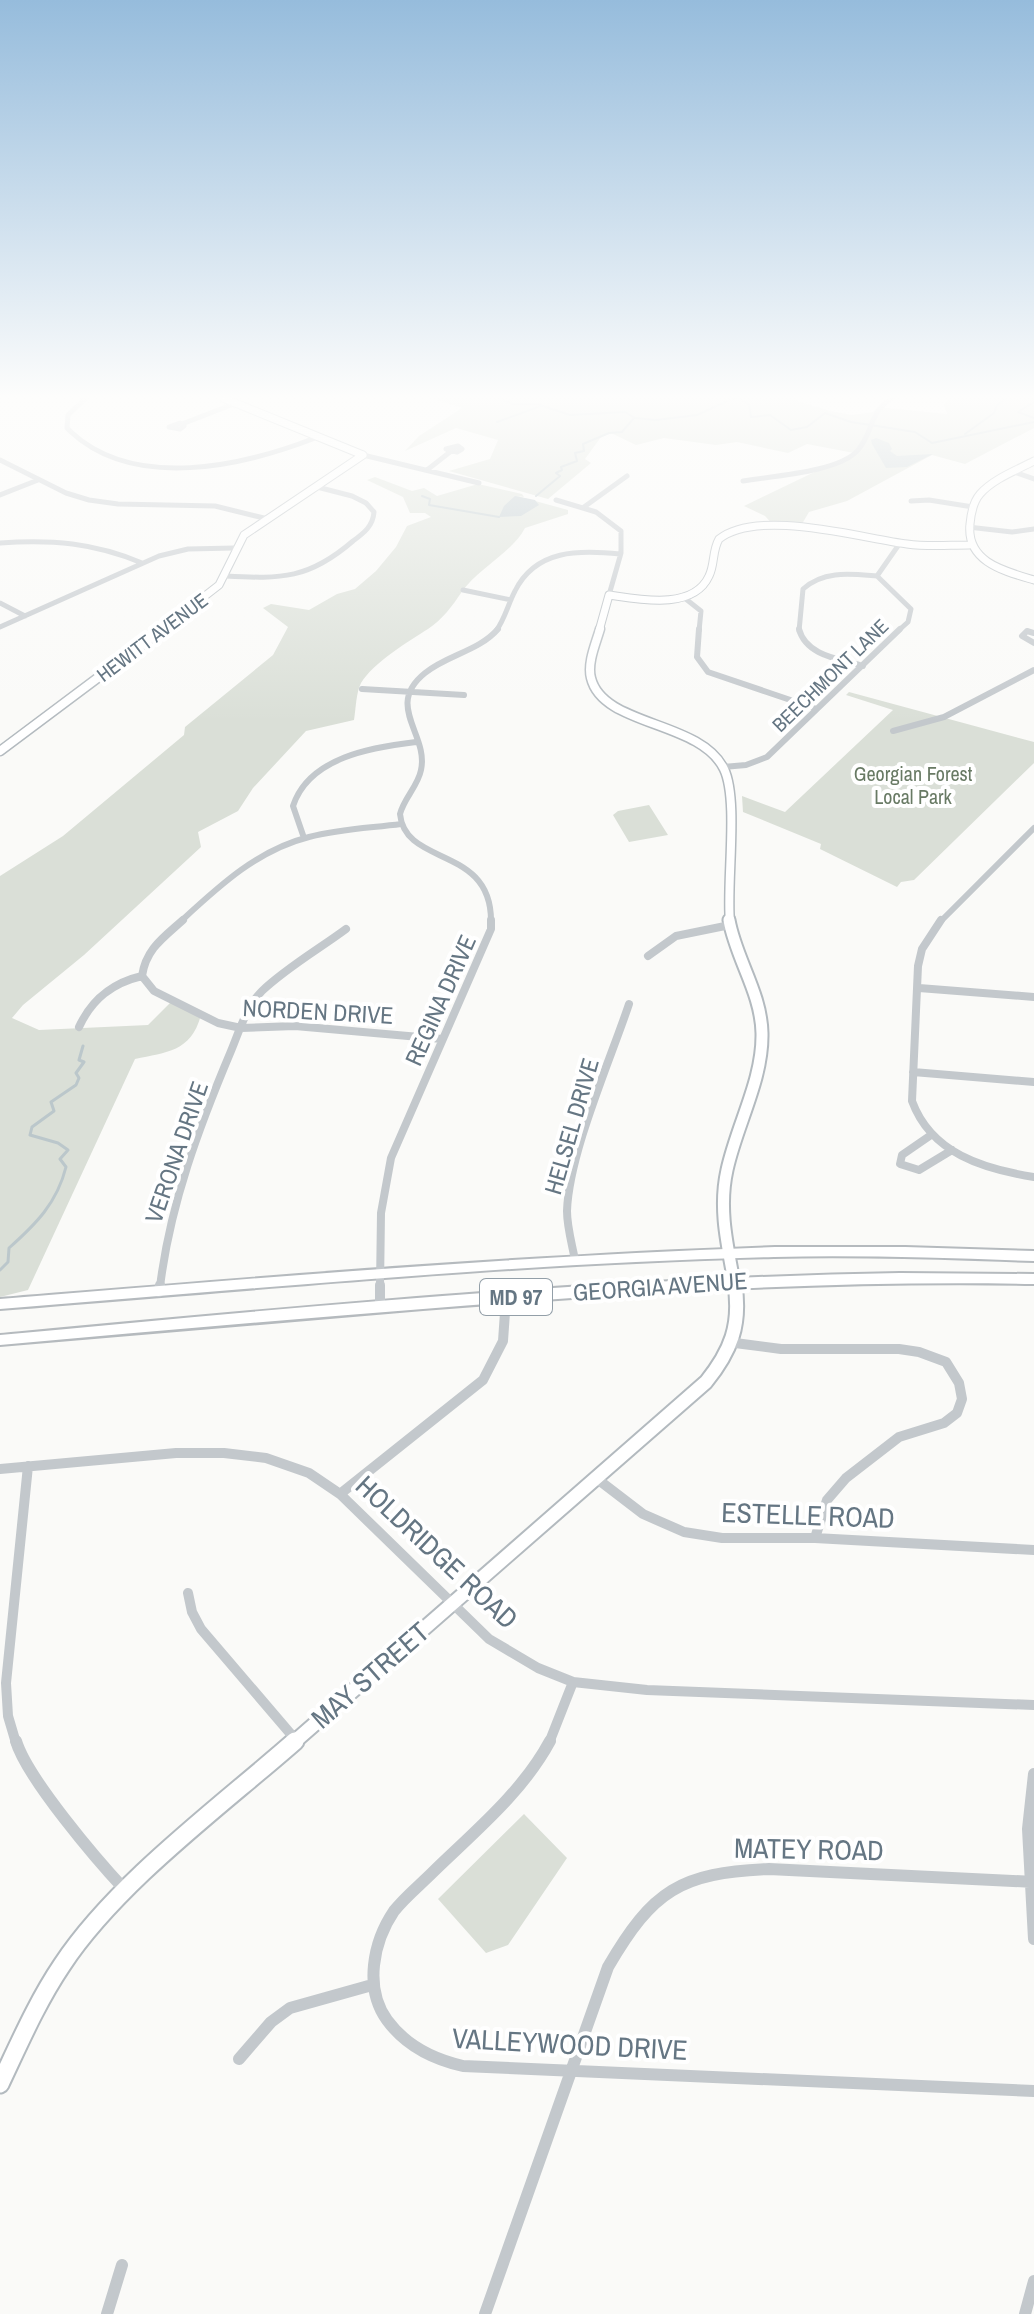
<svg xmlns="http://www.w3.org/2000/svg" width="1034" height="2314" font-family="'Archivo Narrow',sans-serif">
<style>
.green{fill:#dadfd7}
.water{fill:#bbc7cb}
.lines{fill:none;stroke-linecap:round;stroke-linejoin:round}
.stream-far1{stroke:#bbc7cb;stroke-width:2}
.stream{stroke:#bbc7cb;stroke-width:3}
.secondary-far4-casing{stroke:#b3babf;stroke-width:9}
.secondary-far3-casing{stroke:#b3babf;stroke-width:11}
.secondary-far2-casing{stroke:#b3babf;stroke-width:15}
.secondary-far1-casing{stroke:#b3babf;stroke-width:17}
.secondary-casing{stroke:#b3babf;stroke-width:21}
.primary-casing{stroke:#b5babe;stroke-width:4}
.street-far4{stroke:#c3c8cc;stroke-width:5}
.street-far3{stroke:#c3c8cc;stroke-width:6}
.street-far2{stroke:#c3c8cc;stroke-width:8}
.street-far1{stroke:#c3c8cc;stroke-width:10}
.street{stroke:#c3c8cc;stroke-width:12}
.secondary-far4{stroke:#fff;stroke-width:7}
.secondary-far3{stroke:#fff;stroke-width:8}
.secondary-far2{stroke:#fff;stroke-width:11}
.secondary-far1{stroke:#fff;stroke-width:13}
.secondary{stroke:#fff;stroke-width:17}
.primary{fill:#fff;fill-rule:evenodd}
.labels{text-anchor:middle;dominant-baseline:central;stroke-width:8;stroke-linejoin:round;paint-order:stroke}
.far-street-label{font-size:20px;fill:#657683;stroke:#fff}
.far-park-label{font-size:20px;fill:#687a64;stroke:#fff}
.shield{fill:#fff;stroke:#939fa8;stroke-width:2}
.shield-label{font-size:22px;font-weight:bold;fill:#657683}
.street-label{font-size:24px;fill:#657683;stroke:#fff}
.near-street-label{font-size:28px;fill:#657683;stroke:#fff}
</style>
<rect width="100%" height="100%" fill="#fafaf8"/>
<path class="green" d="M 431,398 L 789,398 L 830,411 L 852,415 L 873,412 L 878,407 L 947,414 L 944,405 L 950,398 L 1034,398 L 1034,428 L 965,464 L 932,455 L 847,501 L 809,512 L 799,529 L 777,529 L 765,516 L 744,506 L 854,453 L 807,444 L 788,453 L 737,442 L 716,445 L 664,438 L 636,445 L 611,433 L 601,437 L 585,459 L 591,463 L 548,499 L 449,471 L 490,459 L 498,440 L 456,428 L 405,451 L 419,436 L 462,408 Z
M 375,477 L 412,491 L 424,488 L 437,496 L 478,484 L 522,494 L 524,497 L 517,496 L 568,510 L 568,514 L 525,528 C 512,553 478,568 461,593 C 453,605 442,620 428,629 C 409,641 373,663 361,683 C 356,693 356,708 354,720 L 306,731 L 253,788 L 238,811 L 198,832 L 201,847 L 84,955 L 23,1005 L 12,1018 L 39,1030 L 148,1025 L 172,1001 L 201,1015 C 191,1052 167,1052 135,1059 L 28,1290 L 0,1297 L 0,876 L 63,836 L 184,735 L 185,727 L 273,655 L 288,627 L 263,608 L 271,604 L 309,610 L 337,594 L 355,589 L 376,571 L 396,547 L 407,526 L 431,517 L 425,513 L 410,513 L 403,497 L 367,480 Z
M 849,692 L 1034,742 L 1034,763 L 914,880 L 901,882 L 897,887 L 820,849 L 821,844 L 743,812 L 742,796 L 785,812 L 893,710 L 846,695 Z
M 649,805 L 668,835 L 629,842 L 613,815 L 618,811 Z
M 524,1814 L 567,1858 L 508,1945 L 486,1953 L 438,1899 Z"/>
<path class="water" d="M 876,438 L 889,443 L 892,449 L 890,451 L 897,456 L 933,454 L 907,467 L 886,468 L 872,444 L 871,440 Z
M 515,496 L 535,500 L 539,505 L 521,516 L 499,517 L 504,506 Z"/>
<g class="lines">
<path class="stream-far1" d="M 499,398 L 513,404 L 537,404 L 570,415 L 625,412 L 635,418 L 656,420 L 697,415 L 734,398
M 738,398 L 749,404 L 751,417 L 770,415 L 791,430 L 807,427 L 825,413 L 851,422 L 915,432 L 932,443 L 1034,422
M 1034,402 L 1018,412 L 1034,418
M 497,422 L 541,406
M 965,434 L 994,413 L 997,405 L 1007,398
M 422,496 L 430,499 L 429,505 L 499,517
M 536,496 L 560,476 L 556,473 L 562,470 L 561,467 L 577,461 L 575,453 L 584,451 L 583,444 L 609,433 L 622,432 L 634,418"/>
<path class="stream" d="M 0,1270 L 8,1262 L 9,1248 C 36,1224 57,1203 66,1167 L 60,1159 L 68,1150 L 58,1143 L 30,1135 L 32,1127 L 54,1111 L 51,1102 L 76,1085 L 79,1078 L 76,1073 L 84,1062 L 79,1060 L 83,1046"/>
<g class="secondary-far4-casing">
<path id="secondary-far4" d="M 223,398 L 363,455
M 1034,461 C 1017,470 993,479 980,494 C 973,502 971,513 970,524 C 966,562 1004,571 1034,580
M 160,631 L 219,585 L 244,535 L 363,455
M 599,631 L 609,595 C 638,599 693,611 709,576 C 715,564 712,551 719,539 C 758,508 860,538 907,544 C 928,547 948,545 969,545"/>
</g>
<g class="secondary-far3-casing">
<path id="secondary-far3" d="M 600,629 C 596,643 587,663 591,678 C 603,727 700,720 724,769 C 739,800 726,884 730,922
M 0,751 L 163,629"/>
</g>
<g class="secondary-far2-casing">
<path id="secondary-far2" d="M 729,920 C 736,959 761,992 762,1033 C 763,1080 737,1124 727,1170 C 718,1210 728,1248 735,1287"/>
</g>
<g class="secondary-far1-casing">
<path id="secondary-far1" d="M 293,1743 L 706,1382 C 731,1351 741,1325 735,1285"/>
</g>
<g class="secondary-casing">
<path id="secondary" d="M 0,2084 C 19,2044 37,2002 62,1965 C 116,1883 221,1806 295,1741"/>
</g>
<g class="primary-casing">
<path id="primary" d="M 775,1247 L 905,1247 L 1034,1251 L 1034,1261 C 947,1258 860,1255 774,1257 C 515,1263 258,1289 0,1309 L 0,1299 C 258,1278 516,1256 775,1247 Z
M 900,1273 L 1034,1274 L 1034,1284 C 830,1280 626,1293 423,1309 C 282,1320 141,1332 0,1345 L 0,1335 C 298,1307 601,1278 900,1273 Z"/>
</g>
<path class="street-far4" d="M 86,398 L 68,415 L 67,428 L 71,432 C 135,491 243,466 315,438
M 180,423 L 184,426 L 180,429 L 169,427 Z
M 182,424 L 236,403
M 458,446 L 462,449 L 457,452 L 446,449 Z
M 363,455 L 479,483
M 0,460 L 66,493 L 89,500 L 118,504 L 215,506 L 268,519
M 427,470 L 450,452
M 1014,472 L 1034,479
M 743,481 C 772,476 840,472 858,450 C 874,431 868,414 892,398
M 0,495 L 38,480
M 556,500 L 596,512 L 621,531 L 621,553 L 609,595
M 911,501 L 929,500 L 973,507
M 584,507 L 627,476
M 968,527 L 1012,532 L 1034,529
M 0,543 C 51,539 95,543 142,563
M 226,576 C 282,579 309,579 353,541 C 364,533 373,526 374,512 L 366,503 L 352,496 L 317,487
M 463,590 L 511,600
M 682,596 L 701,611 L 699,631
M 0,603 L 25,616
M 0,627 L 159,556 L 188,549 L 234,548
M 496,631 C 505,619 508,604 515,591 C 536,549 579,550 620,554
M 799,631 L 803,589 C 824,570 851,574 877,576
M 898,631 L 908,622 L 911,609 L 877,576 L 900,543"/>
<path class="street-far3" d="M 699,629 L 697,657 L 708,672 L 817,709
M 799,629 C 806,656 840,659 863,666
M 1034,633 L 1027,631 L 1022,636 L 1034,643
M 362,689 L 464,695
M 893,731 L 944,717 L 1034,670
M 723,767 L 746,765 L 767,757 L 900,629
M 304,838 L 293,806 C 309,757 373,747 416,742
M 180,922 C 218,887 257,850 309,837 C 339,829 370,828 401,824
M 491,922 C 492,845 405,867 400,814 C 404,798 418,786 421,770 C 429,734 384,706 425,673 C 447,655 479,651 498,629
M 940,922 L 1034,828"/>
<path class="street-far2" d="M 183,920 C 163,938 146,949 142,976 L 154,991 L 218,1023 L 241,1028 L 295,1026 L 442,1039
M 941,920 L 922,949 L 918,966 L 912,1101 C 931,1153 983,1169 1034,1177
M 648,956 L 676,936 L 730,925
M 919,988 L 1034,997
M 79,1027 C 92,999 112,983 142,976
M 913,1072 L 1034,1082
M 931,1135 L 902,1155 L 900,1164 L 919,1170 L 952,1150
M 575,1260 C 572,1244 567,1227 567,1211 C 569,1153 610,1061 629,1004
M 160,1287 C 170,1204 199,1127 231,1051 C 239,1032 246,1007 262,991 C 286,968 319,949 346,929
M 380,1287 L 381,1213 L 391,1158 L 491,929 L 491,920"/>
<path class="street-far1" d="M 159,1292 L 160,1285
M 380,1307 L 380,1285
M 735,1343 L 781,1349 L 899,1349 L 919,1352 L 946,1362 L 959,1383 L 962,1399 L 957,1413 L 944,1423 L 899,1437 L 846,1478 L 827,1500 L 815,1538
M 0,1469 L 176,1453 L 224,1453 L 266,1458 L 309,1473 L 340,1494 L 489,1639 L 538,1668 L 573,1682 L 647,1690 L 1034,1705
M 596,1478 L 643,1514 L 684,1532 L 722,1538 L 815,1538 L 1034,1550
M 340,1494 L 483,1380 L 503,1341 L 506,1298
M 188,1593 L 192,1612 L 201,1629 L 295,1739
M 16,1743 L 8,1716 L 6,1683 L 28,1466
M 549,1743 L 573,1682"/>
<path class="street" d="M 16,1741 C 27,1778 97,1860 125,1890
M 550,1741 C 522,1793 474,1832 433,1872 C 420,1885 405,1897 394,1911 C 373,1942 364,1988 387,2020 C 406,2046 432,2059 463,2066 L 1034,2091
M 1034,1774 L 1028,1829 L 1034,1939
M 239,2059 L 271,2022 L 290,2008 L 372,1985
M 107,2314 L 122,2265
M 485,2314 L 608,1967 C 653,1890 680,1873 769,1869 L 1034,1882
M 1025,2314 L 1034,2281"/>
<use href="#secondary-far4" class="secondary-far4"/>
<use href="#secondary-far3" class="secondary-far3"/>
<use href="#secondary-far2" class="secondary-far2"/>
<use href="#secondary-far1" class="secondary-far1"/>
<use href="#secondary" class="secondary"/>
<use href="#primary" class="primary"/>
</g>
<linearGradient id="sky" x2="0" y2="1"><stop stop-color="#96bcdc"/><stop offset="0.55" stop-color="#fdfdfc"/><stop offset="1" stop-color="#fdfdfc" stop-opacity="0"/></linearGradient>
<rect width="1034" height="722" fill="url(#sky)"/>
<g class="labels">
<g class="far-street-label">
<text transform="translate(152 637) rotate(-37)">HEWITT AVENUE</text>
<text transform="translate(830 675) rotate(-44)">BEECHMONT LANE</text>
</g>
<g class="far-park-label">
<text x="913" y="773">Georgian Forest<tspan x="913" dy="23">Local Park</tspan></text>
</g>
<rect class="shield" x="480" y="1279" width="72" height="36" rx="6"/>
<g class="shield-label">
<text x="516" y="1297">MD 97</text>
</g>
<g class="street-label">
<text transform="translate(440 1000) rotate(-66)">REGINA DRIVE</text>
<text transform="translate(318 1011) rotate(3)">NORDEN DRIVE</text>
<text transform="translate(571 1126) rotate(-74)">HELSEL DRIVE</text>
<text transform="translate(176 1152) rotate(-71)">VERONA DRIVE</text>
<text transform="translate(660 1286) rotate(-4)">GEORGIA AVENUE</text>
</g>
<g class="near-street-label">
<text transform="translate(808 1515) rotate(2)">ESTELLE ROAD</text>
<text transform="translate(437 1552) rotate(43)">HOLDRIDGE ROAD</text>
<text transform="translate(370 1675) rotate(-41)">MAY STREET</text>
<text transform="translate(809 1849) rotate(1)">MATEY ROAD</text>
<text transform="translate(570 2044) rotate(3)">VALLEYWOOD DRIVE</text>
</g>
</g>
</svg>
